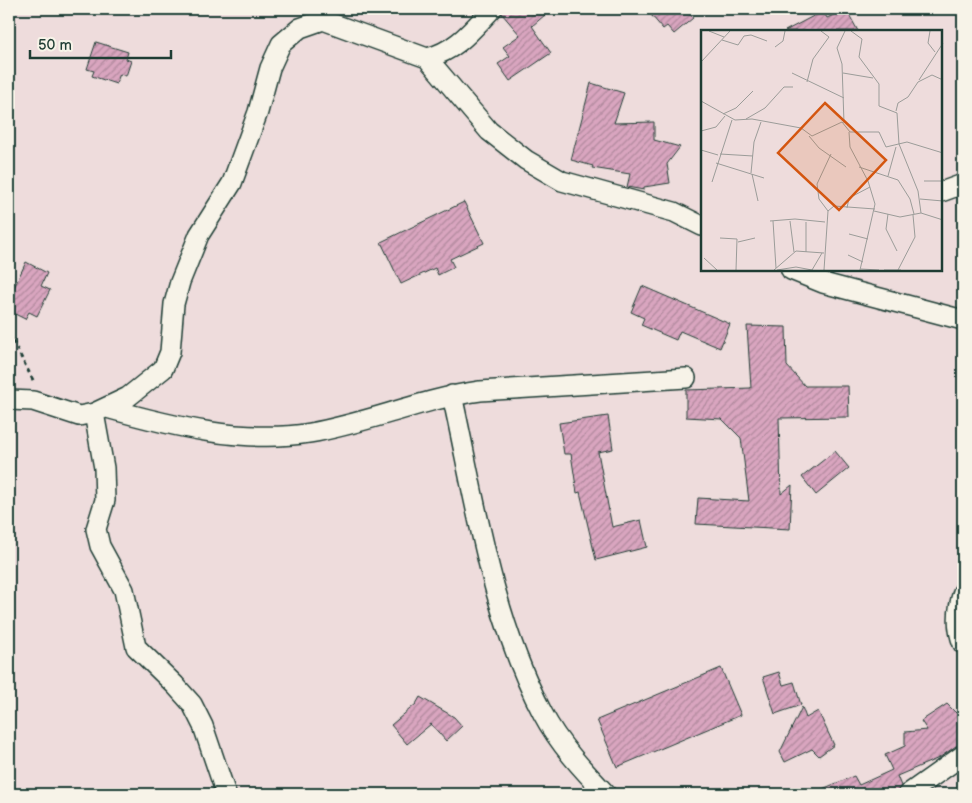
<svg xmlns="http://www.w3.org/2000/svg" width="972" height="803" font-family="'Balsamiq Sans',sans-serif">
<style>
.building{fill:url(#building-hatch);stroke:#1f3d34}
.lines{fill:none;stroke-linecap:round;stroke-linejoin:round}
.minor-casing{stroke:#1f3d34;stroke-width:22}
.path{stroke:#1f3d34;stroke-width:3;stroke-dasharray:4 4;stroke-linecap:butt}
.minor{stroke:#f7f3e8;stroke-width:19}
.inset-road{fill:none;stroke:#9b9c99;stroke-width:1}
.view{fill:#d45610;fill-opacity:0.15;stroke:#d45610;stroke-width:2.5}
.inset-edge{fill:none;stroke:#1f3d34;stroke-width:2.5}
</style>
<defs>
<pattern id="building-hatch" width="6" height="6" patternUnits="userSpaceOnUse" patternTransform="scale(1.25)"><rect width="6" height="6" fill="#d9a5bf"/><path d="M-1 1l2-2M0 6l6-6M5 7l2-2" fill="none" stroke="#af889c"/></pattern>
</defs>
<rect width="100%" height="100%" fill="#eedcdc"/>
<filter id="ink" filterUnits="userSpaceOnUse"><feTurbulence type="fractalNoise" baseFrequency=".02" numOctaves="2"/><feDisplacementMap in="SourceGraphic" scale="10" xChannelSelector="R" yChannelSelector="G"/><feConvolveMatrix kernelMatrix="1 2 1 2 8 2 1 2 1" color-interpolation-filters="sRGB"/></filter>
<g filter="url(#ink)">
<path class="building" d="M 503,9 L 552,9 L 532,26 L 551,53 L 510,81 L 498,64 L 510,56 L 503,47 L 520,35 L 502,14 Z
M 646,9 L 685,9 L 693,18 L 674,34 L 667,26 L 663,29 Z
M 846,9 L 858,31 L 785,31 L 823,11 L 827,18 Z
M 96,42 L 128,52 L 126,59 L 131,61 L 126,76 L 120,74 L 116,84 L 92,76 L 94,71 L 87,69 Z
M 591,83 L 624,93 L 614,123 L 654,122 L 654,140 L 680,147 L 667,164 L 670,183 L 644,187 L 644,190 L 627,187 L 630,174 L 592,168 L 593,166 L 571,160 Z
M 464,202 L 484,243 L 450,259 L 454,267 L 438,275 L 435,268 L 401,284 L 381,242 Z
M 26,262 L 47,273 L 41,286 L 50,290 L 37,316 L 29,312 L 25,319 L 9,311 L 9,298 Z
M 642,286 L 730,324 L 720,348 L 680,331 L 676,340 L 641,325 L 644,318 L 631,312 Z
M 747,326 L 786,327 L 787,366 L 805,386 L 848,386 L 849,417 L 779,418 L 781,494 L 792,485 L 790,529 L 696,524 L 698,498 L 749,501 L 741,438 L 722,419 L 686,417 L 686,390 L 751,388 Z
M 608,416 L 613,449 L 598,452 L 612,527 L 641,520 L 647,547 L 596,560 L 580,492 L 577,493 L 571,454 L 564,454 L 559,423 Z
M 835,451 L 849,468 L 816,495 L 802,477 Z
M 721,668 L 741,715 L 617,767 L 597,720 Z
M 779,672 L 783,685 L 794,682 L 801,705 L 775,714 L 763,677 Z
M 420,697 L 454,717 L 462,726 L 446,741 L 431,724 L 407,744 L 391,725 L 416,704 Z
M 947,704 L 956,713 L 963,707 L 963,744 L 956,746 L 939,758 L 897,776 L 901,786 L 897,794 L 810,794 L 854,776 L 859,785 L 892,770 L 885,755 L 905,746 L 905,732 L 927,730 L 921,721 Z
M 802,707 L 806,718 L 818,711 L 834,745 L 819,756 L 812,749 L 785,762 L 780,752 Z"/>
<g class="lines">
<g class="minor-casing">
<path id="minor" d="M 427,58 L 489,131 L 526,160 L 562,181 L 674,212 L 702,226
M 941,192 L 963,184
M 791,270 L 823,283 L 963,320
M 452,395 C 476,503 491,615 543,714 C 559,744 582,769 606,794
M 9,400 L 33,401 L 79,416 L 94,413 L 128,397 L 163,369 L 170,352 L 174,304 L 180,282 L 199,235 L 232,183 L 258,112 L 270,68 L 281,44 L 300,28 L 323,20 L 427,58 C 456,51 472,30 492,9
M 107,408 C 171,426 243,444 310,433 C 368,423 422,399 480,391 L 686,378
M 94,413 L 104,468 L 105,500 L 96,529 L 100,546 L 124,590 L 136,647 L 175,685 L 192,704 L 203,726 L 226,794
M 963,592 C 957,610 956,627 963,644
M 908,794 L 963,755"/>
</g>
<path class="path" d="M 9,334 L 34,382"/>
<use href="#minor" class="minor"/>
</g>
</g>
<g transform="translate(701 30)">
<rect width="241" height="241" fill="#eedcdc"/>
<path class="inset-road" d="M 8,1 L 23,7M 150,1 L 161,9 L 158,27 L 178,54 L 178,76 L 196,83 L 198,114 L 217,161 L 220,183M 229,1 L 227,13 L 234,22M 21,10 L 37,15 L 43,6 L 50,5 L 66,11M 74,17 L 82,11 L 84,1M 0,32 L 29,1M 91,43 L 143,68M 142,43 L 172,48M 218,50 L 242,13M 106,52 L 112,29 L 128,7 L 120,1M 0,71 L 34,90 L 51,89 L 100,98 L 111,106 L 141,92 L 149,102 L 178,102 L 185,117 L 206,112 L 242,123M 195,81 L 197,73 L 207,67 L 217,52 L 231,45 L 242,50M 22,84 L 35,78 L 52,61M 45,89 L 64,78 L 83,57 L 92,57M 143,93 L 141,34 L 136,18 L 144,1M 0,101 L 15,97 L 24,86M 148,102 L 149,117 L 167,151 L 174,174 L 159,240M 108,106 L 118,118 L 145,137M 0,120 L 17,125M 19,124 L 52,126M 15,133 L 63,148M 158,137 L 197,150 L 209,169 L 213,184M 50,143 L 53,112 L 60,92M 51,144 L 57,171M 187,146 L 195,117M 223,151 L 242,151M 11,152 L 31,90M 219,169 L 242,171M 146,178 L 148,168 L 169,157M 127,181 L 133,176 L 174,179M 173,181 L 199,187 L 220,183 L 242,190M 187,184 L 185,199 L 196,221M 69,191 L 94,189 L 124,192M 72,191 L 75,238M 89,191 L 93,222M 148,204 L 167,209M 19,208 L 36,209 L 35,240M 37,212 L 54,208M 105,222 L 105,192M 147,225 L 162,232M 3,228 L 16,240M 160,239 L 178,240M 73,240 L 95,221 L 123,223M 76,240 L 95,237 L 111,240 L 121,223M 123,240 L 127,181 L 118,169 L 116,154 L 130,124M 183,240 L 200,240M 197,240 L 214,207 L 212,185"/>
<path class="view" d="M 124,73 L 185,130 L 138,180 L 77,123 Z"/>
<rect width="241" height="241" class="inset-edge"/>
</g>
<rect width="972" height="803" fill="none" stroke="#f7f3e8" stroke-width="30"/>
<rect x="15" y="15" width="942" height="773" fill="none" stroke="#1f3d34" stroke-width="2" filter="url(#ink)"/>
<path d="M30 50v8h141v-8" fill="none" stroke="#1f3d34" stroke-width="2.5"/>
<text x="38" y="50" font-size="15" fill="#1f3d34" stroke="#f7f3e8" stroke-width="4" paint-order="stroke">50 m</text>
</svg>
